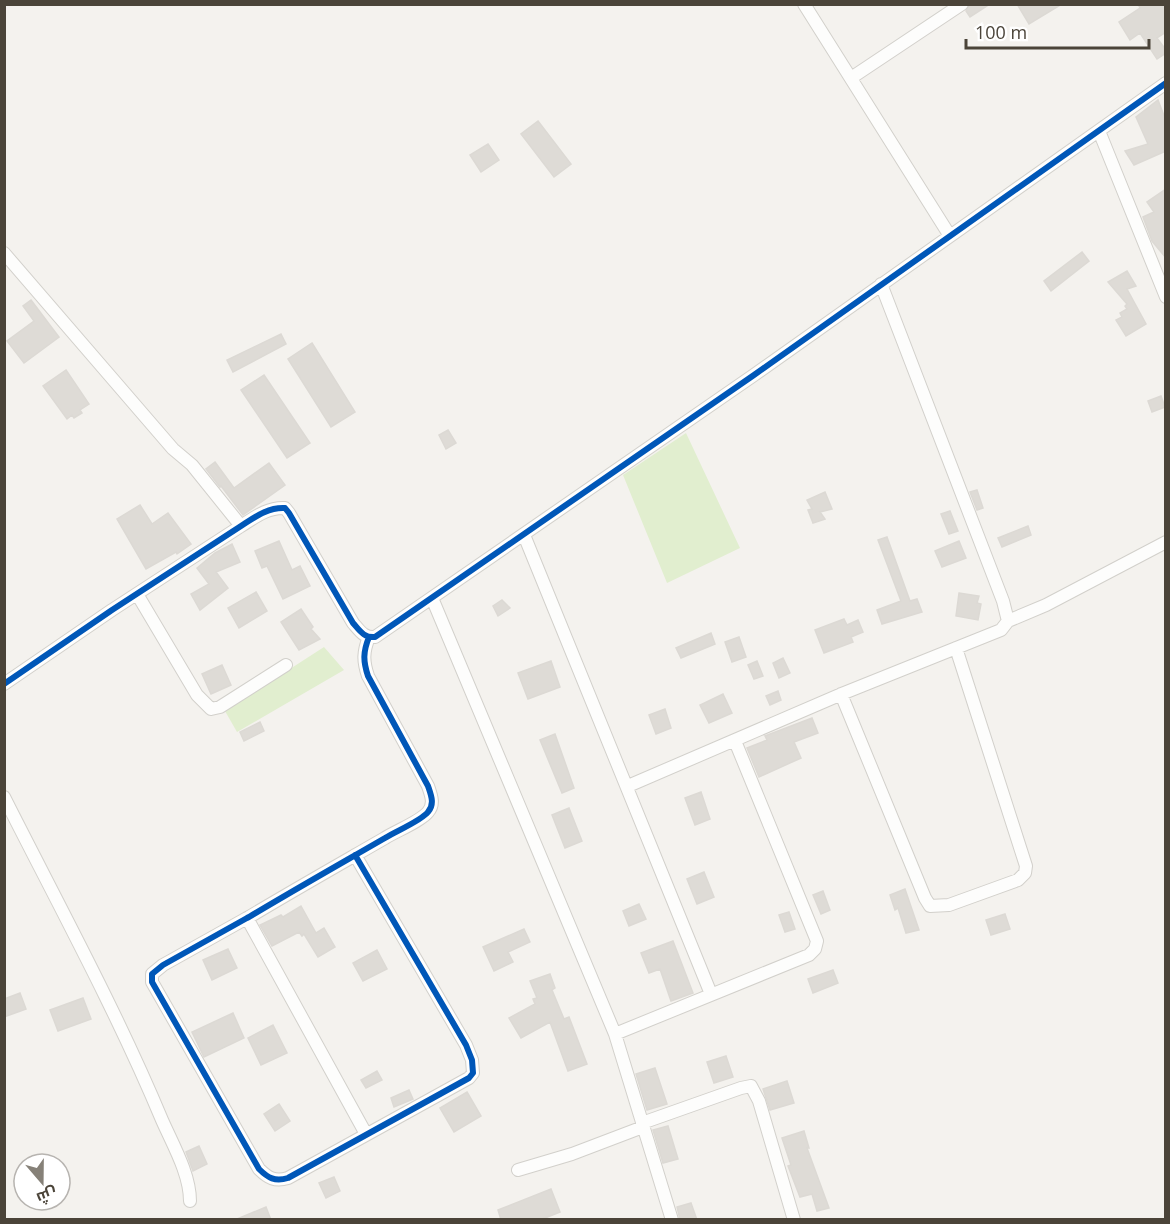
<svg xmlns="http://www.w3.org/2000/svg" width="1170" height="1224" font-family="'Open Sans',Cairo,sans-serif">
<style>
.green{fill:#e1eecf}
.building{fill:#dedbd6;stroke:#dcd9d4;stroke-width:1.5}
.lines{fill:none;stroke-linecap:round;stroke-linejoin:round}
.minor-casing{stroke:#d2d0cb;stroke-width:14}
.minor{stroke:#fdfdfc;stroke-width:12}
.cycleway-casing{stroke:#fff;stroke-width:10}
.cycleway{stroke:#0057b8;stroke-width:6}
</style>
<rect width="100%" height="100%" fill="#f4f2ee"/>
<path class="green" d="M 686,433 L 740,548 L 667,583 L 623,475 Z
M 324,647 L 344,670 L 237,732 L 225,711 Z"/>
<path class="building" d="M 970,4 L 990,4 L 970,17 L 966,11 Z
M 1017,4 L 1062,4 L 1029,24 Z
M 1138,4 L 1166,4 L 1166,32 L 1157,38 L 1166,50 L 1166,53 L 1157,59 L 1140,33 L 1130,40 L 1119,22 L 1140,8 Z
M 1158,100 L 1166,121 L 1166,151 L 1134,165 L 1125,151 L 1148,144 L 1136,117 Z
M 538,121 L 571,164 L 554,177 L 521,134 Z
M 488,144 L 499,160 L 481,172 L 470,155 Z
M 1166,189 L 1166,258 L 1152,241 L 1143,217 L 1154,212 L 1147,202 Z
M 1082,252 L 1089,261 L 1051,291 L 1044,281 Z
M 1127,271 L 1136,286 L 1127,289 L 1146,324 L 1126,336 L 1116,320 L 1122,317 L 1120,313 L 1127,309 L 1125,306 L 1127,304 L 1108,282 Z
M 31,300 L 59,337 L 24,363 L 7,341 L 34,321 L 23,306 Z
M 281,334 L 286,344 L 233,372 L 227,360 Z
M 312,343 L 355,412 L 331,427 L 288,359 Z
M 66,370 L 89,404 L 80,410 L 82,413 L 74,418 L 72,415 L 67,419 L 43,386 Z
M 264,375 L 310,443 L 287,458 L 241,390 Z
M 1161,396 L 1165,407 L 1152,412 L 1148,401 Z
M 448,430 L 456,443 L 446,449 L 439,435 Z
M 215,462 L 234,488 L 269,463 L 285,485 L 243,515 L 221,486 L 220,487 L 206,469 Z
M 977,490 L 983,508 L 977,510 L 970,492 Z
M 825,492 L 832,509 L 820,512 L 825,519 L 813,523 L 808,510 L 812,509 L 807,500 Z
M 140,505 L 152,524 L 168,513 L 191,544 L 177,554 L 176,552 L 146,569 L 117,519 Z
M 950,511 L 958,531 L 949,534 L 941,514 Z
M 1028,526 L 1031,535 L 1002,547 L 998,538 Z
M 887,537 L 910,601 L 917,599 L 922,612 L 882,624 L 877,610 L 901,601 L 878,540 Z
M 279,541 L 292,570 L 300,566 L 310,586 L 283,599 L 267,566 L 262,568 L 255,551 Z
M 959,541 L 966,558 L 942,567 L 935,551 Z
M 232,544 L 240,562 L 216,572 L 228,588 L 200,610 L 191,594 L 209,584 L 197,568 L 215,553 Z
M 256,592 L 267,611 L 239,628 L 228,608 Z
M 959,593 L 979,596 L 977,603 L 981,604 L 978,620 L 956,616 Z
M 502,600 L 510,608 L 498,616 L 493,606 Z
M 301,609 L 313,627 L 311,629 L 320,639 L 299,650 L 281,622 Z
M 844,619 L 847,625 L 858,620 L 863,632 L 851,637 L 853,642 L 824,653 L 815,630 Z
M 711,633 L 715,644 L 681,658 L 676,648 Z
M 739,637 L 746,657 L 732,662 L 725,642 Z
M 783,658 L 790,673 L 779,678 L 773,663 Z
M 551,661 L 560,687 L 528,699 L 518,673 Z
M 757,661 L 763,676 L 754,679 L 748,665 Z
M 222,665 L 231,685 L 211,694 L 202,674 Z
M 778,691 L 781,700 L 770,705 L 766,696 Z
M 723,694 L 732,713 L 709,723 L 700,705 Z
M 665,709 L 671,728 L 656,734 L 649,715 Z
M 812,718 L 818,733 L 794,742 L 801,758 L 759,777 L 747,748 L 767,740 L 765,736 Z
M 260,722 L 264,731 L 244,741 L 240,732 Z
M 555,734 L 574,788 L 562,793 L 540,740 Z
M 701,792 L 710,819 L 695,825 L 685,798 Z
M 569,808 L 582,841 L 565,848 L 552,815 Z
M 704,872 L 714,897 L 697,904 L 687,879 Z
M 905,889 L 919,930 L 906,933 L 898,908 L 895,910 L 890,895 Z
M 823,891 L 830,910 L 821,914 L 813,895 Z
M 639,904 L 646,919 L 629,926 L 623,911 Z
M 301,906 L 316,933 L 324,928 L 335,947 L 318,957 L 304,934 L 302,936 L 299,932 L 272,946 L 260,925 L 281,915 L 283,917 Z
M 789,912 L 795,929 L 785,932 L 779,915 Z
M 1005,914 L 1010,929 L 991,935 L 986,920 Z
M 524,929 L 530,942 L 508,952 L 513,962 L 494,971 L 483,947 Z
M 673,941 L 693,993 L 671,1001 L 660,969 L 649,973 L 641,953 Z
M 228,949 L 237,968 L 212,980 L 203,960 Z
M 377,950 L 387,969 L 363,981 L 353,963 Z
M 833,970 L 838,983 L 813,993 L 808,979 Z
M 550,974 L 555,988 L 552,990 L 564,1019 L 569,1017 L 587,1064 L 568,1071 L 550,1022 L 521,1038 L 509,1018 L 535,1004 L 533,999 L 537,998 L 530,981 Z
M 20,993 L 26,1009 L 4,1017 L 4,999 Z
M 83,998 L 91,1019 L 58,1031 L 50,1010 Z
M 233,1013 L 244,1038 L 204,1057 L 192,1032 Z
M 273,1025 L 287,1053 L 261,1065 L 248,1038 Z
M 726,1056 L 733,1077 L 714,1083 L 707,1062 Z
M 655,1068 L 667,1104 L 647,1110 L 636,1074 Z
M 377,1071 L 382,1080 L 366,1088 L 361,1080 Z
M 787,1081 L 794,1103 L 770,1110 L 763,1089 Z
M 409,1090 L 413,1099 L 394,1107 L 391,1098 Z
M 467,1092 L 481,1116 L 454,1132 L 440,1108 Z
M 279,1104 L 290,1121 L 275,1131 L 264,1114 Z
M 668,1126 L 678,1159 L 663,1163 L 653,1130 Z
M 804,1131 L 809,1148 L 807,1148 L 829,1208 L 817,1211 L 812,1194 L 800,1197 L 788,1166 L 791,1165 L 782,1138 Z
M 199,1146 L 207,1164 L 193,1171 L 186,1152 Z
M 334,1177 L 340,1191 L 326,1198 L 319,1183 Z
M 551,1189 L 560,1212 L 540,1220 L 501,1220 L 498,1210 Z
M 691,1203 L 697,1220 L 680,1220 L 677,1207 Z
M 266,1207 L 271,1220 L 237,1220 L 237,1219 Z"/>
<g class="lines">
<g class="minor-casing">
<path id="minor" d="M 804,4 L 950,236
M 851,78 L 962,4
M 1099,131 L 1166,297
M 4,253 L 173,449 L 192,465 L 241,526
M 881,284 L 1003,601 L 1008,621
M 524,535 L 711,994
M 137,594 L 197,695 L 211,709 L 220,707 L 286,665
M 432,598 L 615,1034 L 672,1220
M 4,684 L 112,610 L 241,526 C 255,517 268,507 285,508 L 289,513 L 353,623 C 360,631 364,638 375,637 L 754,375 L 1166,83
M 841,694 L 925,898 L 930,906 L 949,905 L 1018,880 L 1025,873 L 1026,866 L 956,648
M 628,786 L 844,693 L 1001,630 L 1008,621 L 1046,605 L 1166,542
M 4,797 C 58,904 116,1010 162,1120 C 173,1145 190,1174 190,1201
M 355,855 L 466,1045 L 472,1060 L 473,1073 L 469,1078 L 288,1178 C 275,1182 268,1178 259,1169 L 152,982 L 152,974 L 163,965 L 247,918 L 249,917 C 294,890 340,864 385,838 C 396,831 421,821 428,812 C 435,804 431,795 428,786 L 368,676 C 363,661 363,652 369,637
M 247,918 L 366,1134
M 615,1034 L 809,955 L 815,949 L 817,941 L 735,741
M 642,1123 L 741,1088 L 751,1086 L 759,1101 L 794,1220
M 518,1170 L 572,1154 L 643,1127"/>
</g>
<use href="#minor" class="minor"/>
<g class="cycleway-casing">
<path id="cycleway" d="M 4,684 L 112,610 L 241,526 C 255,517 268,507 285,508 L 289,513 L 353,623 C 360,631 364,638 375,637 L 754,375 L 1166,83
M 355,855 L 466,1045 L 472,1060 L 473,1073 L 469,1078 L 288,1178 C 275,1182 268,1178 259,1169 L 152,982 L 152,974 L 163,965 L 247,918 L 249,917 C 294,890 340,864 385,838 C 396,831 421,821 428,812 C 435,804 431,795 428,786 L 368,676 C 363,661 363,652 369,637"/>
</g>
<use href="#cycleway" class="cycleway"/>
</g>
<rect width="1170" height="1224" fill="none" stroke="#4b4439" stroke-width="12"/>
<g transform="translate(42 1182) rotate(160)"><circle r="28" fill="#ffffff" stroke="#b7b4b0" stroke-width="1.5"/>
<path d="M0-4.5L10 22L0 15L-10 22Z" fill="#868178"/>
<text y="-9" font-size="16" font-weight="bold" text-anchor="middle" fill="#4b4439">ش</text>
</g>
<path d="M966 39v9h183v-9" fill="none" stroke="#4b4439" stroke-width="3"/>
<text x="975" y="39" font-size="18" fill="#4b4439" stroke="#ffffff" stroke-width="4.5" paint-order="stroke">100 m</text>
</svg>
